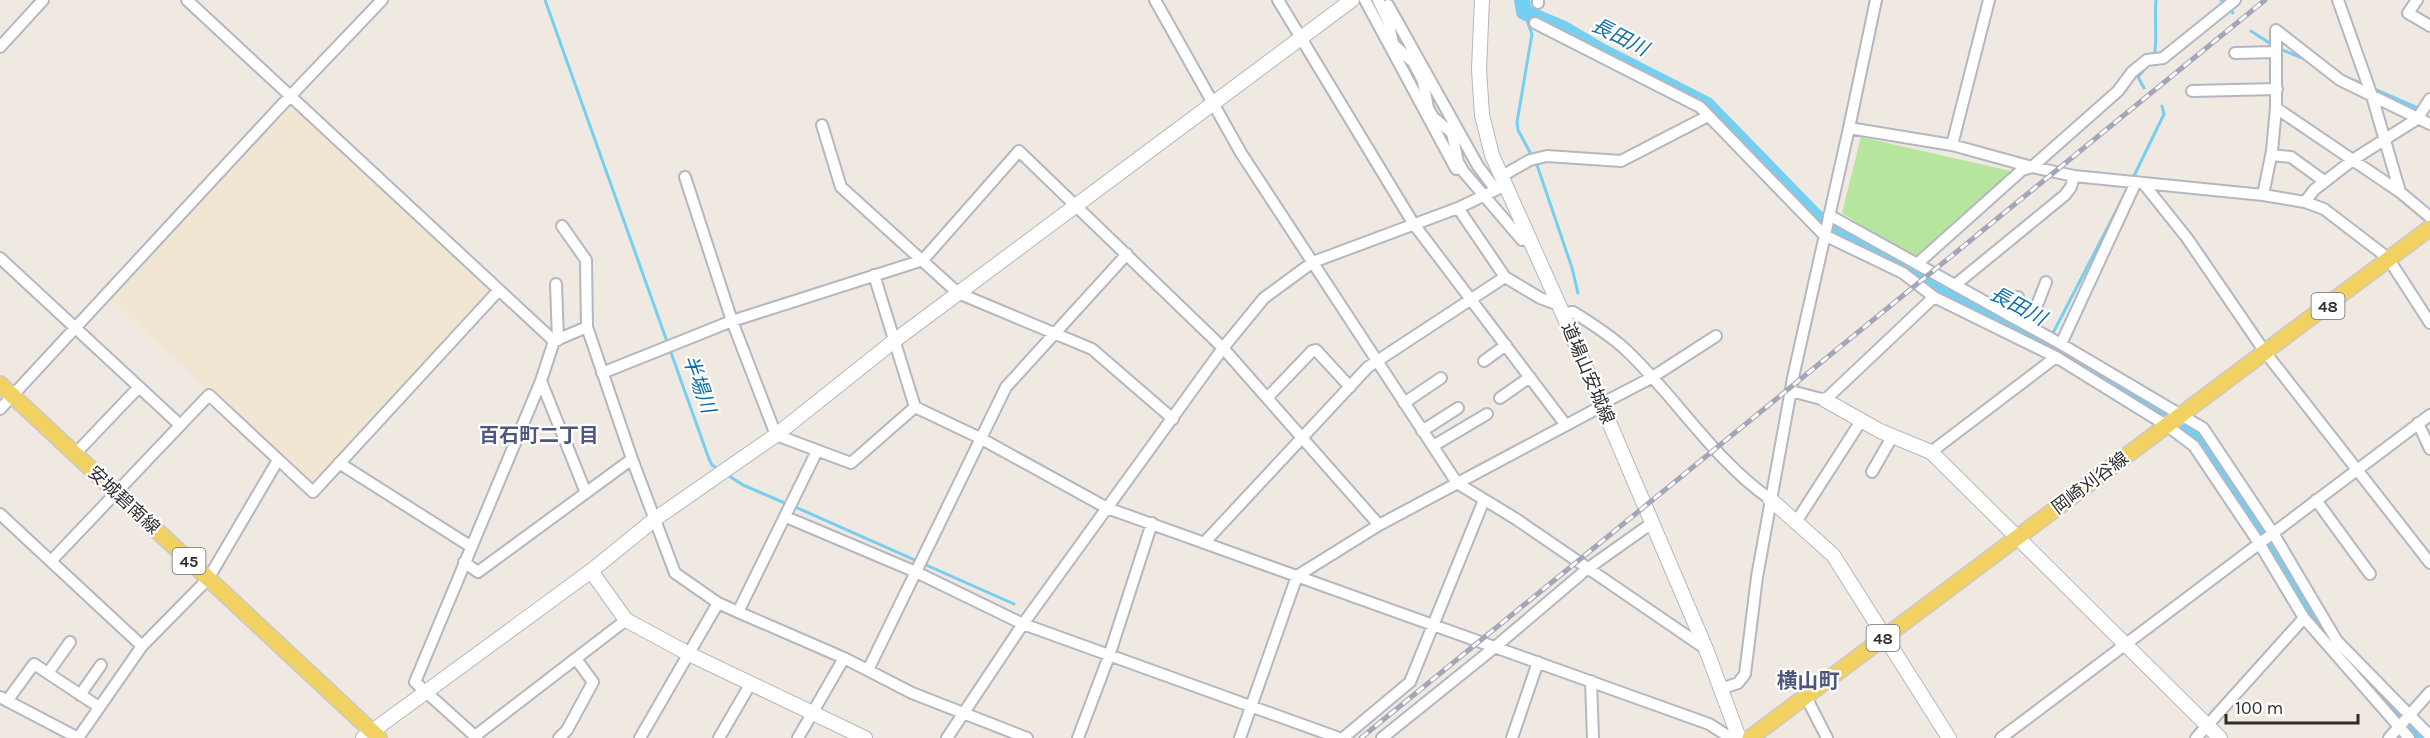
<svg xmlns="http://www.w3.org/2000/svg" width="2430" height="738" font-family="Karla,'Noto Sans JP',sans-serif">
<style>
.education{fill:#f0e6d1}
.green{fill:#b6e59e}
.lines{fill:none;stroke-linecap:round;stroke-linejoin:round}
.stream{stroke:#75cff0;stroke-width:3}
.river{stroke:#75cff0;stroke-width:16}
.street-casing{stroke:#b4b7c1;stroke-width:14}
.secondary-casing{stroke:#b4b7c1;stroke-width:16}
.primary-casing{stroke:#c9c9c9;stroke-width:18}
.street{stroke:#fff;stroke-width:10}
.secondary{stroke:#fff;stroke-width:14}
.primary{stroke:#f2d163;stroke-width:15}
.rail-casing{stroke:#a3a6b8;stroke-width:5}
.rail{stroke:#fff;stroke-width:3;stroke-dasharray:9;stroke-linecap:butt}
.labels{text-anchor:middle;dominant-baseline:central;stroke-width:4.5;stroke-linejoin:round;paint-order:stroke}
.shield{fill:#fff;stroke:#6d6d6d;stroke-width:1.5}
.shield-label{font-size:16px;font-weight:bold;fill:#2e2e2e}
.street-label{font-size:18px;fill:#2e2e2e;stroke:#fff}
.water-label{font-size:20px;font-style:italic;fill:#0d6fa3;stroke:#fff}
.neighbourhood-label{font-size:20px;font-weight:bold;fill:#4d5680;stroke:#fff}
.quarter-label{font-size:21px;font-weight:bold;fill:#4d5680;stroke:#fff}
</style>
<rect width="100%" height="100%" fill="#efe9e1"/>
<path class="education" d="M 291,103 L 493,291 L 315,485 L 311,485 L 109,298 Z"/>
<path class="green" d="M 1861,137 L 2011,171 L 1914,258 L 1842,213 Z"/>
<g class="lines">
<path class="stream" d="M 545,0 L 709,459 L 712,465 L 720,470
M 2221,0 L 2233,13
M 1524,12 L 1532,34 L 1517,122 L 1518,130 L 1532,156
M 2251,31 L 2274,46
M 2280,49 L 2307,60
M 2154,57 C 2158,39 2154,19 2156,0
M 2341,75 L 2365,85
M 2144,88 L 2138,77 L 2148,65
M 2374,89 L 2420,109
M 1536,162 L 1572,268 L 1578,293
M 2133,178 L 2164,114 L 2162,106
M 2052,335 L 2126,192
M 726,474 L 743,485 L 787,504
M 793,506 L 1014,604"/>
<path class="river" d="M 1522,0 L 1524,12 L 1562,28 L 1599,50 L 1707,105 L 1815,216 L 1835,232 L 1886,258 L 1931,285 L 2047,345 L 2186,429 L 2202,445 L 2259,529 L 2336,649
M 2368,684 L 2418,738"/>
<g class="street-casing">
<path id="street" d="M 187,0 L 554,341
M 1155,0 L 1241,153 L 1457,483 L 1516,519 L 1706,649
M 1278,0 L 1413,223 L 1565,424
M 1365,0 L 1456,169
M 1378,0 L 1389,23 L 1393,44 L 1413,62 L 1423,81 L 1428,108 L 1433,117 L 1452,133 L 1458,162 L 1463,171 L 1522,240
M 2338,0 L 2372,96 L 2400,192 L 2430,217
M 2417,0 L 2408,13 L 2430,26
M 1538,3 L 1538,0
M 1388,5 L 1478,166 L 1496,190
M 1535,23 L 1700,107 L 1824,235 L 1903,273 L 1934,297 L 2056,357 L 2166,425 L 2194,446 L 2259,543 L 2304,618 L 2409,738
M 0,47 L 43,0
M 2235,53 L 2276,52
M 2192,91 L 2277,89
M 822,125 L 841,187 L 958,293 L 1092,349 L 1173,419
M 1849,128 L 1952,145 L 2032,167 L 2074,176 L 2263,195 L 2305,202 L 2324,209 L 2388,258 L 2430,323
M 1952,145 L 1989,0
M 2272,155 L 2291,157 L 2324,181
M 1502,176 L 1530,160 L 1547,156 L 1621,161 L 1708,116
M 685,177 L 732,321 L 776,435 L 851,463 L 915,407
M 2143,183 L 2187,238 L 2265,352 L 2430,563
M 2400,192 L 2276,108 L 2276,30 L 2340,80 L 2430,124
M 2263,195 L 2272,151 L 2276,108
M 2305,202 L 2314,190 L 2354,159 L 2417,119 L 2430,99
M 1829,215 L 2061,344 L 2203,428 L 2273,533 L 2337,641 L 2430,736
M 562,226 L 586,260 L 587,327 L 632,459 L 675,573 L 718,603 L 738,612 L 844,658 L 912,693 L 1027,738
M 0,258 L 180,425
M 1917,264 L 2022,170 L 2032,167 L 2118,91 L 2132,72 L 2147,60 L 2163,58 L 2235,0
M 874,275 L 915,407 L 980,438 L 1107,508 L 1709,724 L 1731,738
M 1505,277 L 1540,298 L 1559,305
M 556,284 L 558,340
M 1955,285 L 2065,195 L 2071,187 L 2074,176
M 1563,313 L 1573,312 C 1591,323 1610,335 1626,350 C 1676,397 1713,459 1770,499
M 2010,316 L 2018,297
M 2029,326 L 2046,282
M 2061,344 L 2136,182
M 1484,361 L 1506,345
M 602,373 L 732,321 L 923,260 L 1019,151 L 1223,348 L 1379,525
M 541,381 L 586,493
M 1791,391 L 1825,400 L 1934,297
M 1267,398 L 1312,351 L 1316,350 L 1350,387
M 1500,398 L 1530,377
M 1404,403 L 1441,378
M 1601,404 L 1651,378 L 1716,336
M 0,409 L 277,110 L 382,0
M 2418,423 L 2430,449
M 1422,431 L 1458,408
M 1433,446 L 1487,414
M 1931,452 L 2056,357
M 75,454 L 139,387
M 339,463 L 470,546
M 1872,472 L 1892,437
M 2316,500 L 2370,574
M 0,514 L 142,646
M 786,517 L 916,572 L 1023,624 L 1339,738
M 1796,522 L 1861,421
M 1204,543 L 1368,367 L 1505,277 L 1458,208
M 52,560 L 209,395 L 313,492 L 499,290
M 464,562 L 478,572 L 632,459
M 738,612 L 817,451
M 868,670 L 1006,387 L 1127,254
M 48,673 L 70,642
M 1591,681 L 1593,738
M 1721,689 L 1738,683 L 1745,674 L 1757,577 L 1794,373 L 1849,128 L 1876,0
M 80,695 L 101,665
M 1805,695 L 1827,738
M 0,697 L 78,738 L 142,646 L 208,579 L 278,460
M 7,701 L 34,664 L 99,707
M 475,736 L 626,620
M 477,738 L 415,682 L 541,381 L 554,341 L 587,327
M 559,738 L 567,730 L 593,682 L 576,659
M 640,738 L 718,603
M 719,738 L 751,683
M 798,738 L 844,658
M 947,738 L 1023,624 L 1107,508 L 1223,348 L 1264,298 L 1313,262 L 1458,208 L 1506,185
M 1078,738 L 1109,656 L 1152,523
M 1240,738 L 1297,576 L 1379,525 L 1602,406
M 1343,738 L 1410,682 L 1484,500
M 1382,738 L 1495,647 L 1587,569 L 1652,523
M 1512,738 L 1538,662
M 2001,738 L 2430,415
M 2196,738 L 2304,618
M 2389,738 L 2430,692"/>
</g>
<g class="secondary-casing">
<path id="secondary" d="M 1482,0 L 1479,69 L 1482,115 L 1492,155 L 1559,305 L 1706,649 L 1739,738
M 1825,400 L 1880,431 L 1931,452 L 2220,738
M 1770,499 L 1833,555 L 1949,738
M 591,571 L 626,620 L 689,654 L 865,738
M 363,738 L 591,571 L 655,519 L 776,435 L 894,341 L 1352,0"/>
</g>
<g class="primary-casing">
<path id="primary" d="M 0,384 L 379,738
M 1750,738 L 2430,228"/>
</g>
<use href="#street" class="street"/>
<use href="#secondary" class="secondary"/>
<use href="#primary" class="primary"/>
<g class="rail-casing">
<path id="rail" d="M 1361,738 L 2265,0"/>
</g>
<use href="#rail" class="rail"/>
</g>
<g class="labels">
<g class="shield">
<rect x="2311.5" y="293" width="33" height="26" rx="4.5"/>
<rect x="172.5" y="548" width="33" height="26" rx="4.5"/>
<rect x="1866.5" y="625" width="33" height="26" rx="4.5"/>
</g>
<g class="shield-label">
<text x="2328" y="306">48</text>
<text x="189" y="561">45</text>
<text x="1883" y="638">48</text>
</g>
<g class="street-label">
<text transform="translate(1588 373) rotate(67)">道場山安城線</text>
<text transform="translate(2090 483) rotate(-37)">岡崎刈谷線</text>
<text transform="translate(124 500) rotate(43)">安城碧南線</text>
</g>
<g class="water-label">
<text transform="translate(1620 37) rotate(27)">長田川</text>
<text transform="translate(2018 306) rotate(28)">長田川</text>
<text transform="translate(699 384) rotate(70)">半場川</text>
</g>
<g class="neighbourhood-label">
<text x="539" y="435">百石町二丁目</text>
</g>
<g class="quarter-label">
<text x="1808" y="681">横山町</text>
</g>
</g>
<path d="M2226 714v9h132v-9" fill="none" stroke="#2e2e2e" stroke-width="3"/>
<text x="2235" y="714" font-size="18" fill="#2e2e2e" stroke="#ffffff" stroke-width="4.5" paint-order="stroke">100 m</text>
</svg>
